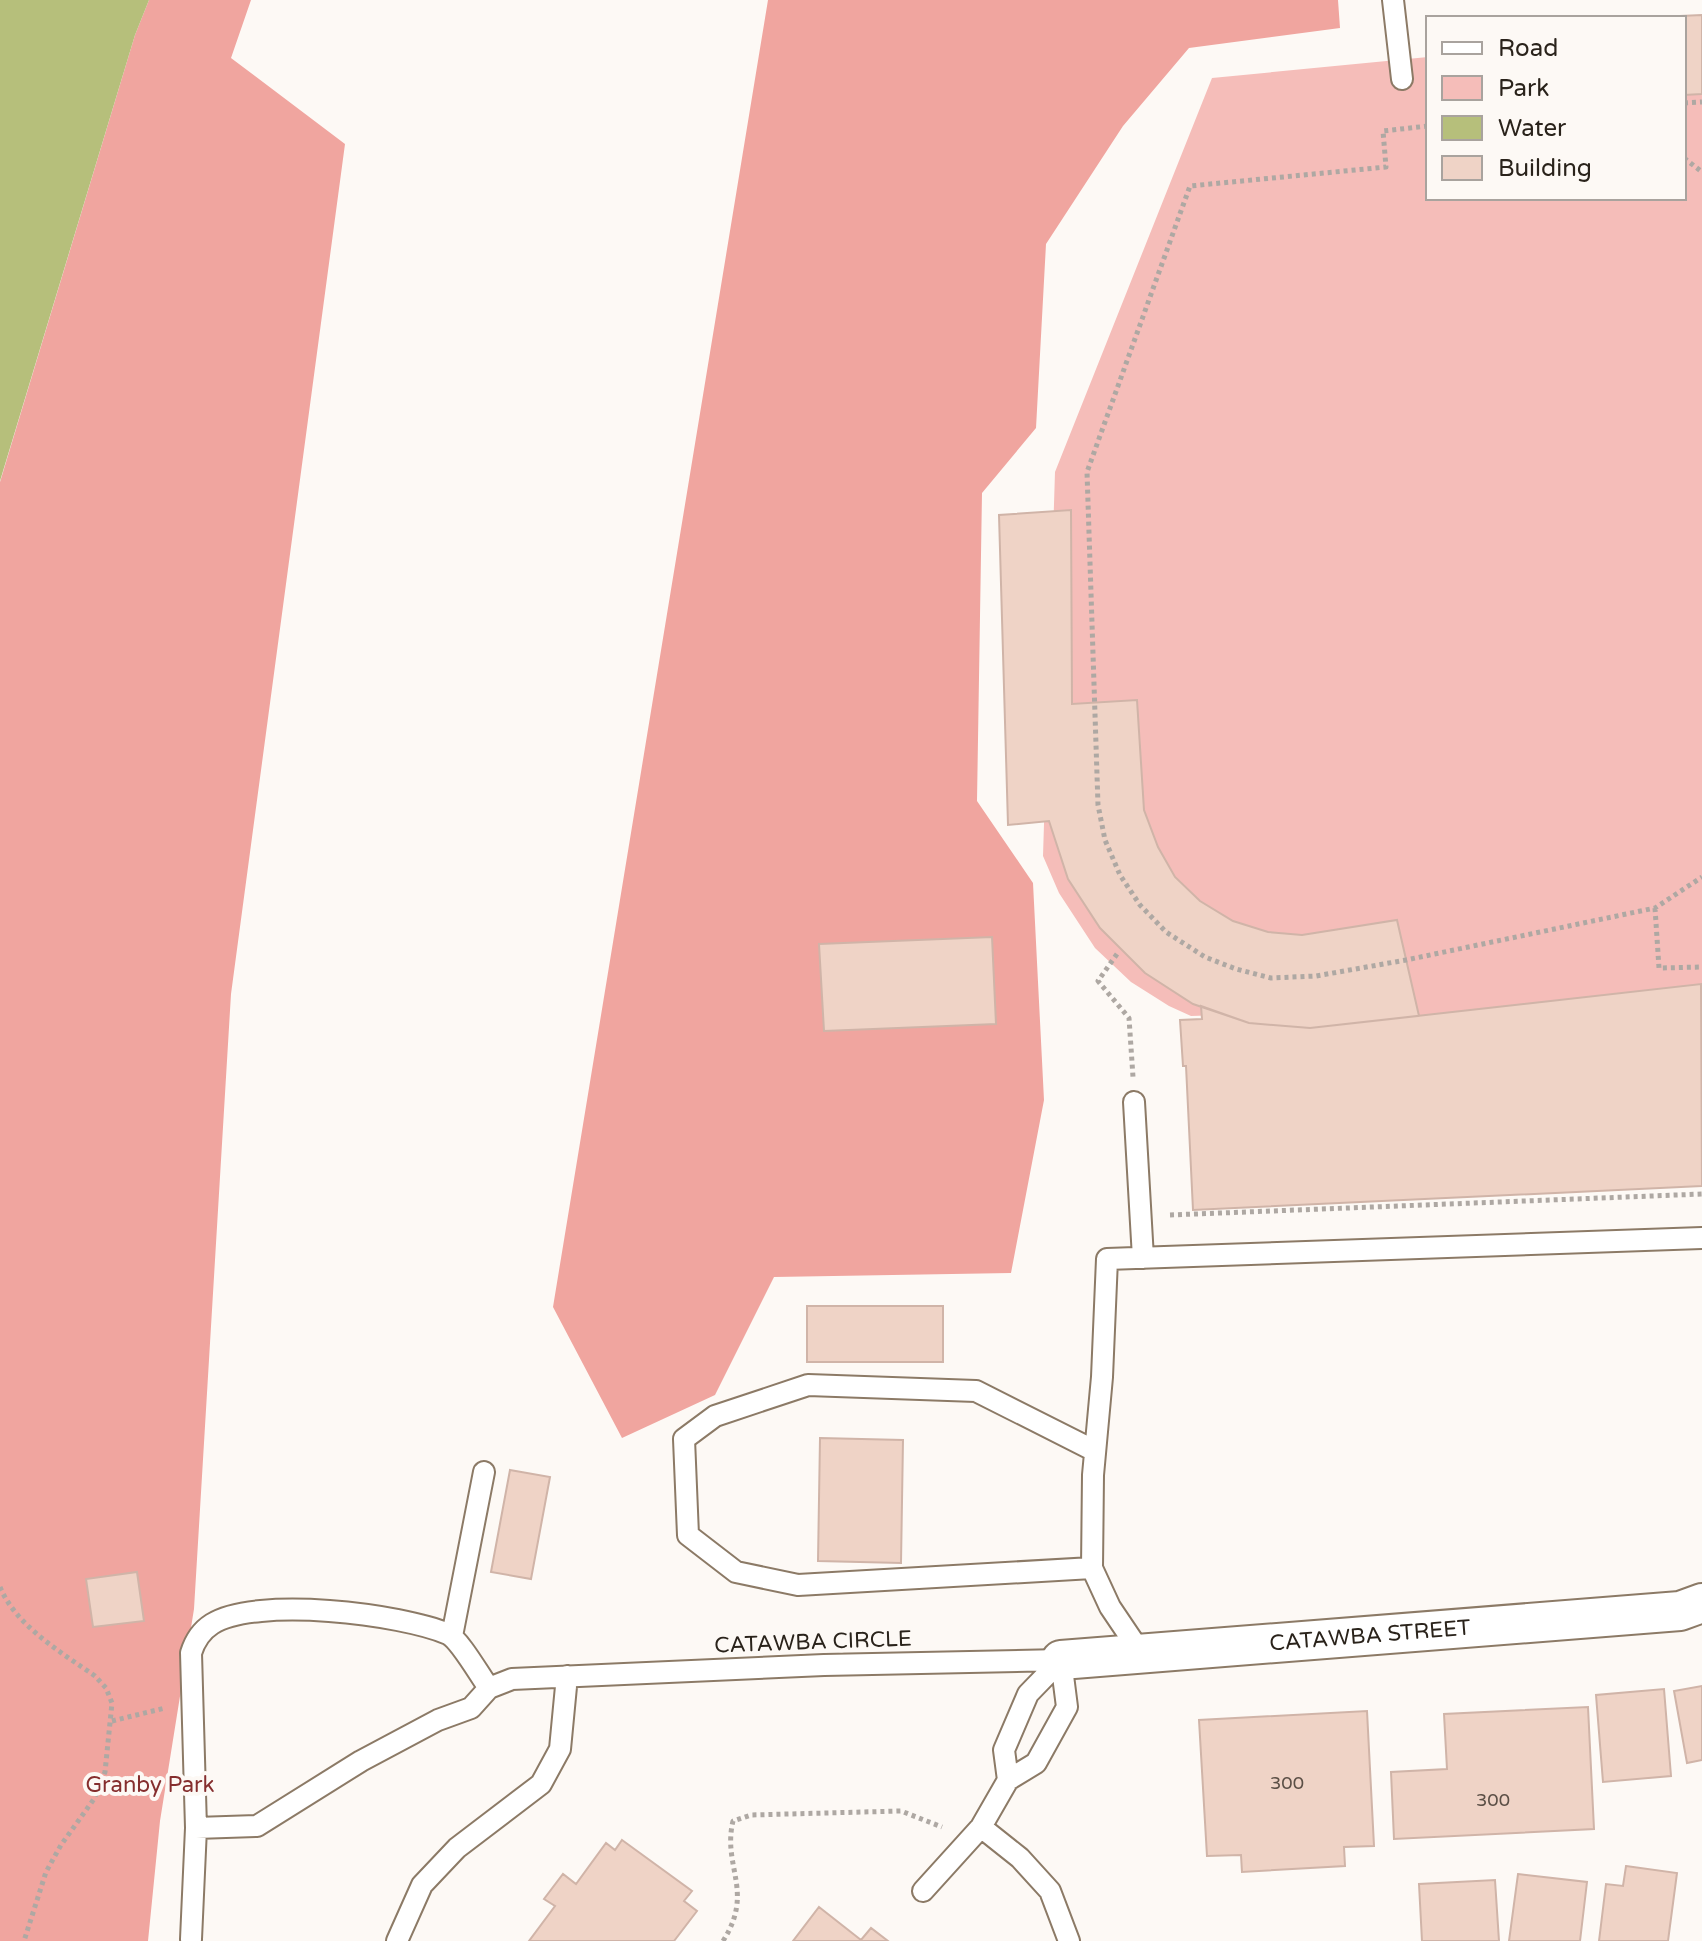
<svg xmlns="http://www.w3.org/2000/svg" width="1702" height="1941" font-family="'Varela Round',sans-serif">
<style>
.green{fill:#f5bdb9}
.forest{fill:#f0a59f}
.water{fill:#b6bf7b}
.building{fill:#efd3c6;stroke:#d0b4a8;stroke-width:2}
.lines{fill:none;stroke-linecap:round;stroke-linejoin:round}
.service-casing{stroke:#8c7a66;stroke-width:24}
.minor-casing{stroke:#8c7a66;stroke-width:42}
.path{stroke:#aea8a3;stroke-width:5;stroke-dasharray:4 4;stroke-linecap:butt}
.service{stroke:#fff;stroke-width:20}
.minor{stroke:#fff;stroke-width:38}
.labels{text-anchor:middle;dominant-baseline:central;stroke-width:8;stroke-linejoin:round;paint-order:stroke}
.number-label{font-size:18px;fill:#5b4f46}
.street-label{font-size:22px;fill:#2a231b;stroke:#fdf9f5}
.park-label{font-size:22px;fill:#852e2e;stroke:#fdf9f5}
</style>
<rect width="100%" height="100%" fill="#fdf9f5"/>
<path class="green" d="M 1684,27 L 1702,27 L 1702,1008 L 1311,1028 L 1224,1015 L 1191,1016 L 1169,1006 L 1131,982 L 1095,948 L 1059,893 L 1043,856 L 1055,472 L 1212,78 L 1428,57 L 1428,198 L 1684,198 Z"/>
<path class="forest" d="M 149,0 L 251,0 L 231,58 L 345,144 L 231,994 L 194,1609 L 160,1821 L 148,1941 L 0,1941 L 0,482 L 135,35 Z
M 768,0 L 1338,0 L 1340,28 L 1189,48 L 1123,126 L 1046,244 L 1036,428 L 982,493 L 977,801 L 1033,883 L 1044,1100 L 1011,1273 L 774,1277 L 715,1395 L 622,1438 L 553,1307 Z"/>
<path class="water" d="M 0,0 L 149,0 L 135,35 L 0,481 Z"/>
<path class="building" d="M 1702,15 L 1702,94 L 1684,95 L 1684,18 L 1635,18 Z
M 1071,510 L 1072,704 L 1137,700 L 1144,810 L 1158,847 L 1175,877 L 1200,901 L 1233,921 L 1268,932 L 1302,935 L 1397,920 L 1419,1016 L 1310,1028 L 1249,1023 L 1193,1004 L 1145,973 L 1100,928 L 1068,879 L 1049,821 L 1008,825 L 999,515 Z
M 992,937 L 996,1024 L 824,1031 L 819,944 Z
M 1701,984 L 1702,1186 L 1193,1210 L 1186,1066 L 1183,1066 L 1180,1020 L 1202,1019 L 1201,1006 L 1249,1023 L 1310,1028 Z
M 807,1306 L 943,1306 L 943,1362 L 807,1362 Z
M 820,1438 L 903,1440 L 901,1563 L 818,1561 Z
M 510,1470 L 550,1477 L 531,1579 L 491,1572 Z
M 137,1572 L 144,1621 L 93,1627 L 86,1579 Z
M 1702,1686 L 1702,1760 L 1687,1763 L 1674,1691 Z
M 1664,1689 L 1671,1776 L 1603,1782 L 1596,1695 Z
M 1588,1707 L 1594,1829 L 1394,1839 L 1391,1772 L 1447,1769 L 1444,1714 Z
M 1367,1711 L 1374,1846 L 1344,1847 L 1345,1866 L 1242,1872 L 1241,1855 L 1207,1856 L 1199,1720 Z
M 622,1840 L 692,1891 L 684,1901 L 697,1911 L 674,1941 L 529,1941 L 555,1906 L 544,1899 L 563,1874 L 576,1884 L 606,1843 L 615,1850 Z
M 1626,1866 L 1677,1873 L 1668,1941 L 1599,1941 L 1606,1884 L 1623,1886 Z
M 1518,1874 L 1587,1882 L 1580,1941 L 1509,1941 Z
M 1495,1880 L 1499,1941 L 1422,1941 L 1419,1884 Z
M 819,1907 L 861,1940 L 871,1928 L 888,1941 L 793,1941 Z"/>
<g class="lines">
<g class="service-casing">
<path id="service" d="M 1393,0 L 1402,79
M 1134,1102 L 1143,1258
M 1092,1568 L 798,1585 L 736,1572 L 688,1535 L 684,1439 L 715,1416 L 808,1385 L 976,1391 L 1095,1451
M 452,1636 L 484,1472
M 1141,1653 L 1110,1607 L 1092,1568 L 1093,1475 L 1102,1377 L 1107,1259 L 1702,1238
M 1008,1780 L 1004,1750 L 1028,1694 L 1061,1660
M 981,1827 L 1020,1858 L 1050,1891 L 1069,1941
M 196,1828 L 257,1826 L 361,1761 L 438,1720 L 471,1708 L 489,1688 L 512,1679 L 824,1665 L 1061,1660
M 923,1891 L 981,1827 L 1008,1780 L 1036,1763 L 1067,1707 L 1061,1660
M 191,1939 L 196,1828 L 191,1653 C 195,1640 201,1631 212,1624 C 256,1596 402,1614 448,1634 C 460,1640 480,1676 489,1688
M 397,1941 L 422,1885 L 457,1848 L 541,1784 L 560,1749 L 567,1676"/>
</g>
<g class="minor-casing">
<g id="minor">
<path id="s1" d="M 1061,1660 L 1680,1611 L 1702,1603"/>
</g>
</g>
<path class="path" d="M 1684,103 L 1702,102
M 1428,126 L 1383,131 L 1386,167 L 1190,186 L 1087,472 L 1098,805 L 1105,840 L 1120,875 L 1140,905 L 1166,932 L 1205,957 L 1236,969 L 1271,978 L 1316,976 L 1406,960 L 1655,908 L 1702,877
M 1684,158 L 1702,172
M 1655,908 L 1659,968 L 1702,967
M 1117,954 L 1098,981 L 1129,1018 L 1133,1077
M 1170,1215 L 1702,1194
M 0,1587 C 16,1626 62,1653 95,1676 L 106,1688 L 112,1703 L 105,1772 L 94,1799 L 61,1845 L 46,1872 L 24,1941
M 112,1721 L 165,1708
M 723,1941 C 755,1891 722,1867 733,1821 L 751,1815 L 901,1811 L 942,1827"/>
<use href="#service" class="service"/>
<use href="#minor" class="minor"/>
</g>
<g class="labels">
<g class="number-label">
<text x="1287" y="1783">300</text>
<text x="1493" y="1800">300</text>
</g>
<g class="street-label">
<text stroke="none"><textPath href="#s1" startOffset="310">CATAWBA STREET</textPath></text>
<text transform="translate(813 1642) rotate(-2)">CATAWBA CIRCLE</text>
</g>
<g class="park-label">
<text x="150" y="1785">Granby Park</text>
</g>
</g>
<rect x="1426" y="16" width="260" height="184" fill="#fdf9f5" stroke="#a9a39e" stroke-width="2"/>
<rect x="1442" y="42" width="40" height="12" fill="#ffffff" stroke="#a9a39e" stroke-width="2"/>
<text x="1498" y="56" font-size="24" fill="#2a231b">Road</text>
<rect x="1442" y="76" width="40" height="24" fill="#f5bdb9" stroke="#a9a39e" stroke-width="2"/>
<text x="1498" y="96" font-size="24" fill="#2a231b">Park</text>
<rect x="1442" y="116" width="40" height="24" fill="#b6bf7b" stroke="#a9a39e" stroke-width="2"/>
<text x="1498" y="136" font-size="24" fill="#2a231b">Water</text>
<rect x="1442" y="156" width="40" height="24" fill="#efd3c6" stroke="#a9a39e" stroke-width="2"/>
<text x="1498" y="176" font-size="24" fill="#2a231b">Building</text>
</svg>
